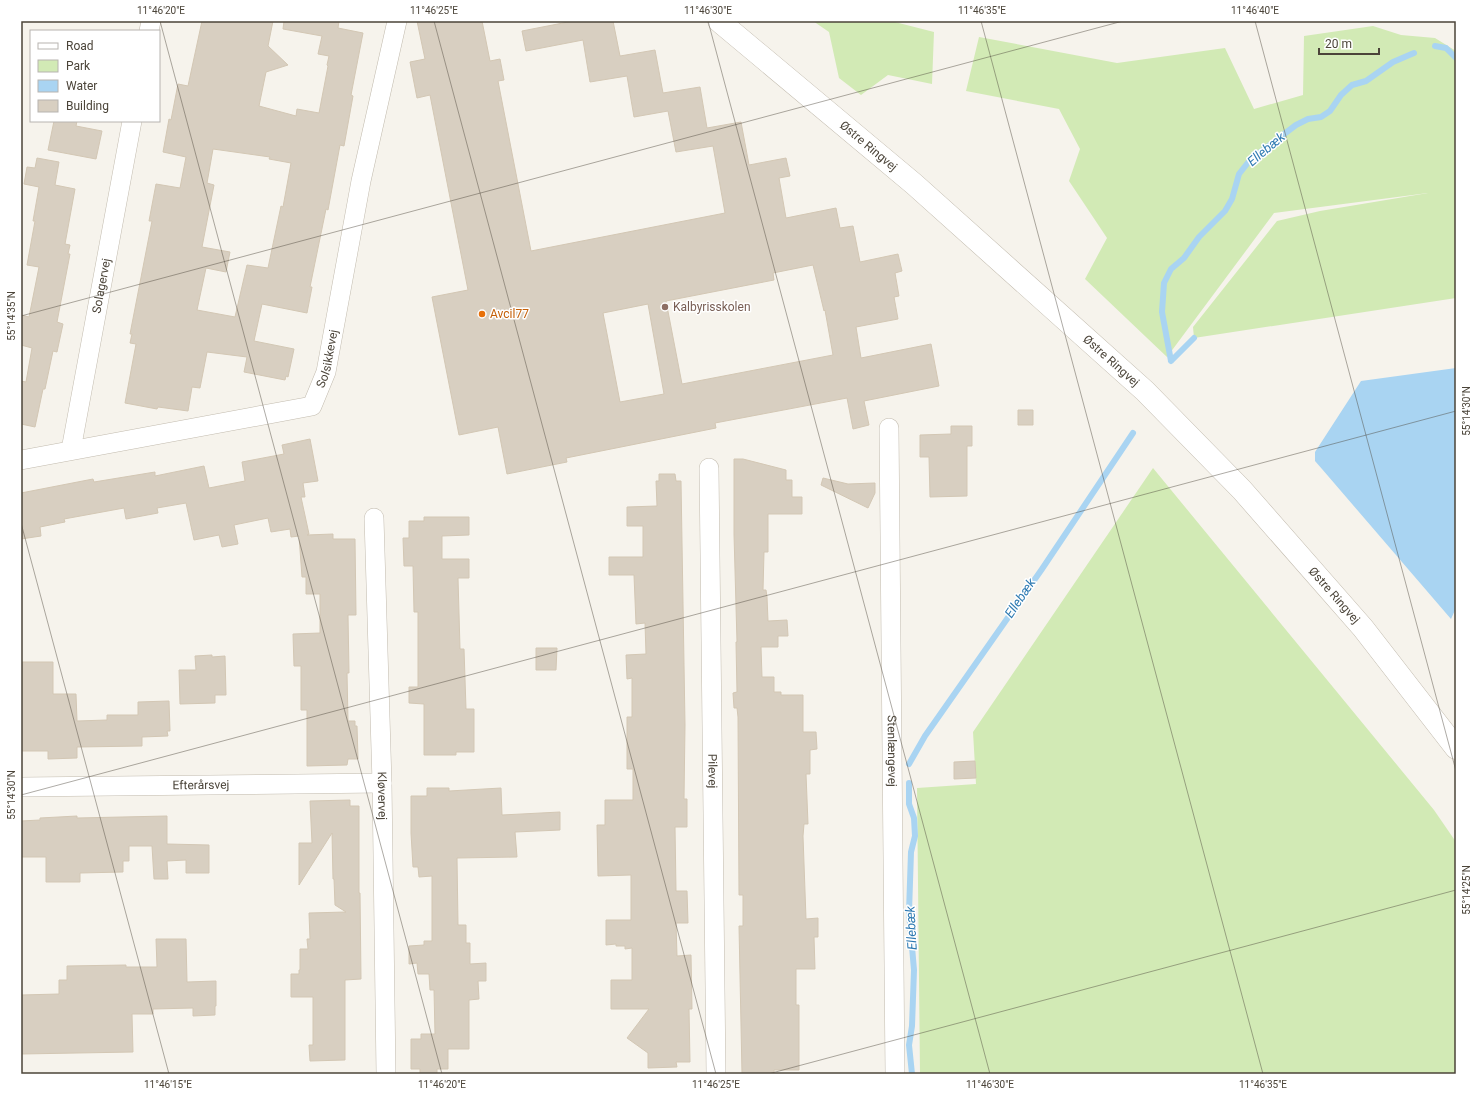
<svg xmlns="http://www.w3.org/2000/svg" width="1477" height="1095" font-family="Roboto,sans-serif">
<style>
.green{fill:#d2eab5}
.water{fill:#a9d4f2}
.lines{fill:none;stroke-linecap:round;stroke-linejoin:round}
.stream{stroke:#a9d4f2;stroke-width:6}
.building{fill:#d8cfc1;stroke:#d3c7b4;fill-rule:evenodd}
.minor-casing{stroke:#c2bbae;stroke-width:20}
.tertiary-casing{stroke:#c2bbae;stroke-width:23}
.minor{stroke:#fff;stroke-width:19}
.tertiary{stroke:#fff;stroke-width:22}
.ticks{fill:none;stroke:#4b4439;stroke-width:1;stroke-opacity:0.45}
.education-dot{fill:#8d6e63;stroke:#fff;stroke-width:1.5}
.food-dot{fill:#e8710a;stroke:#fff;stroke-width:1.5}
.labels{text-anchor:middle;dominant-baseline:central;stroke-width:3;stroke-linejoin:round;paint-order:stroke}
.street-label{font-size:12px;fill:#4b4439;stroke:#fff}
.education-label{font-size:12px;fill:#785e54;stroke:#fff;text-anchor:start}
.food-label{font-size:12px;fill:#c56008;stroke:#fff;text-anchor:start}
.water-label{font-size:13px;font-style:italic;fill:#2e7ab2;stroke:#fff}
.neatline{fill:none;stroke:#4b4439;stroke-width:1.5}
.ticks-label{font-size:10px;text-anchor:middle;fill:#4b4439}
</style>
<rect width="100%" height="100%" fill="#f6f3ec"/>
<path class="green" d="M 813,21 L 891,21 L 934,32 L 932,84 L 888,75 L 861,95 L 839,78 L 829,32 Z
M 1373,26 L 1401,35 L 1435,38 L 1456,51 L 1456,298 L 1194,338 L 1193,327 L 1277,221 L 1320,211 L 1428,193 L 1274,213 L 1167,357 L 1085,279 L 1107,238 L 1069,181 L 1080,149 L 1059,109 L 966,91 L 979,37 L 1117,63 L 1225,48 L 1254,109 L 1303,95 L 1304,36 Z
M 1153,468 L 1434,810 L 1456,842 L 1456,1074 L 920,1074 L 917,788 L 976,784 L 973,732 Z"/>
<path class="water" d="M 1456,368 L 1456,608 L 1451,619 L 1322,469 L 1315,461 L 1315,452 L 1361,381 Z"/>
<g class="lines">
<path class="stream" d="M 1435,46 L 1446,48 L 1456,58
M 1171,361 L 1162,312 L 1164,283 L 1171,269 L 1184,258 L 1199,237 L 1225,211 L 1232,199 L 1239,174 L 1250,160 L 1296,125 L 1308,119 L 1321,117 L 1330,111 L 1341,95 L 1352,85 L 1366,81 L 1393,62 L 1414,53
M 1171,361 L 1194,338
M 909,764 L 925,736 L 1042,569 L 1133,433
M 909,783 L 909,804 L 914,818 L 915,836 L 911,852 L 909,912 L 914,970 L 912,1026 L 909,1045 L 912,1074"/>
</g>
<path class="building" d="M 202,21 L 273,21 L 268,46 L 288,65 L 266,72 L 259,106 L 296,116 L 297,109 L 319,113 L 328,66 L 327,65 L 329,56 L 318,54 L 322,36 L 283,29 L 284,21 L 339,21 L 338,28 L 363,33 L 351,95 L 353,96 L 344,146 L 340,145 L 328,210 L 326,209 L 310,287 L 312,287 L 307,313 L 262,304 L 254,341 L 294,349 L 288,377 L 286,376 L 285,380 L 244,372 L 247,357 L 207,352 L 200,388 L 192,387 L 188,411 L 158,407 L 157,409 L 125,403 L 136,344 L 130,343 L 132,334 L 130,334 L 152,221 L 149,221 L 156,184 L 180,188 L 186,157 L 163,152 L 169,119 L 171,120 L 178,84 L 188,86 ZM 213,149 L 270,157 L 269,159 L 291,163 L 283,207 L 281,206 L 268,268 L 247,265 L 235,317 L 197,310 L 206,268 L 226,272 L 230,252 L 202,247 L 214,185 L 207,183 Z
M 417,21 L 482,21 L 490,61 L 500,59 L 504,80 L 498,81 L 531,251 L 725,213 L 713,146 L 676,152 L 668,111 L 634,117 L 627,76 L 590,82 L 583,40 L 526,51 L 522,31 L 573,21 L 613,21 L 620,56 L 655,50 L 663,93 L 700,87 L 707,128 L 741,122 L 749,165 L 786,158 L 790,176 L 779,178 L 786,218 L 836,208 L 840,228 L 853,226 L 860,262 L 898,254 L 902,271 L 895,273 L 899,296 L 894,297 L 898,319 L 856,327 L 861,358 L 931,344 L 939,386 L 864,401 L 869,425 L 853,429 L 847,398 L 715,423 L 716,428 L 566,458 L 567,462 L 507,474 L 498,427 L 459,435 L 432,297 L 468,290 L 430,95 L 417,98 L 410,62 L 425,59 ZM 813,265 L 824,311 L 825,310 L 833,355 L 682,384 L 666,301 L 774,280 L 773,273 ZM 648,304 L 664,394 L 620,402 L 603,313 Z
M 54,121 L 77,121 L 76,126 L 102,131 L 96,159 L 48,150 Z
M 37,158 L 59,162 L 55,185 L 75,189 L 65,244 L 70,245 L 68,254 L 70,254 L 57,322 L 63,324 L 57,352 L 53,351 L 45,389 L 43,389 L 35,427 L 21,424 L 21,381 L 26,382 L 32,348 L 21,345 L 21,315 L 29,317 L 39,267 L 27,265 L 35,221 L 33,221 L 39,187 L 24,184 L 27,167 L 35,168 Z
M 1018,410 L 1033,410 L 1033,425 L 1018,425 Z
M 951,426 L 972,426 L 972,446 L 967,446 L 967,496 L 930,497 L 929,457 L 920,457 L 920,435 L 951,434 Z
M 310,439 L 318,481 L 303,483 L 305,497 L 301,497 L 309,534 L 307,535 L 333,534 L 333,539 L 355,539 L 356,615 L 348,615 L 349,673 L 347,673 L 348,721 L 355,721 L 355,726 L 357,726 L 358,759 L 348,759 L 347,765 L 307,766 L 307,710 L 301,710 L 301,666 L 294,666 L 293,634 L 320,633 L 320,594 L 306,594 L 306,577 L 302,577 L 299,536 L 291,537 L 290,529 L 271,532 L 268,518 L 234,525 L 238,544 L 222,547 L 219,535 L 194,540 L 186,503 L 157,508 L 158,513 L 126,519 L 124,508 L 64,519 L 65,522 L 40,527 L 41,536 L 21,539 L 21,493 L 93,479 L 94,482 L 155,472 L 155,476 L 204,466 L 209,488 L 245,481 L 242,462 L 284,454 L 282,445 Z
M 734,459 L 743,459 L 786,470 L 786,480 L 792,480 L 792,497 L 802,497 L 802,514 L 768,514 L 768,552 L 764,552 L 763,590 L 766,590 L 767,597 L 768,621 L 787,620 L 788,636 L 778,636 L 778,647 L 761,647 L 762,677 L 774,677 L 774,692 L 781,692 L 781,695 L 803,695 L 803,732 L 816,732 L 817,749 L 810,750 L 810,774 L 806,774 L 808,824 L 804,824 L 803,836 L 806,919 L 818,918 L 818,937 L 814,937 L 815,969 L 796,969 L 796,1005 L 799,1005 L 799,1070 L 774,1070 L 774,1074 L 742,1074 L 739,926 L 743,926 L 743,895 L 739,895 L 738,717 L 737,708 L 734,708 L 733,693 L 737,692 L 736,642 L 737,642 L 734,534 Z
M 659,474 L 675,474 L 676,481 L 681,481 L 685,725 L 684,799 L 687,799 L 687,827 L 675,827 L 676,891 L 687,891 L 688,923 L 676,923 L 677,956 L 691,955 L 692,1009 L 689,1009 L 690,1062 L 676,1062 L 677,1067 L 648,1068 L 648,1053 L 627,1038 L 649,1009 L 611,1009 L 611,980 L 632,980 L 632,948 L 625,949 L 625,946 L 616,946 L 616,944 L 606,945 L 606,920 L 631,920 L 631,875 L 598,876 L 597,825 L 605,825 L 605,800 L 633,800 L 633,769 L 627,769 L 627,717 L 632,717 L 632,678 L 627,679 L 626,655 L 646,654 L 645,623 L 636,624 L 634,575 L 609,575 L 609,557 L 643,557 L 643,526 L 627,526 L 627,507 L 657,506 L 656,481 L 659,481 Z
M 823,478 L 848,484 L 875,483 L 875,493 L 868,508 L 821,485 Z
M 424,517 L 469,517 L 469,535 L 442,536 L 442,559 L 469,559 L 469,578 L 458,578 L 460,649 L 464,649 L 466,709 L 474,709 L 474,752 L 456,752 L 456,755 L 424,755 L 424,704 L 409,703 L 409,687 L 418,687 L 418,612 L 414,612 L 413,566 L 404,566 L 403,538 L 409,538 L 409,521 L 424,521 Z
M 536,648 L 557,648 L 556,670 L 536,670 Z
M 212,655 L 212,657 L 225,656 L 226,695 L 215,695 L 215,703 L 180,704 L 179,670 L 196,670 L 195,656 Z
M 22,662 L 53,662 L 53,694 L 76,694 L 77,721 L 107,720 L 107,715 L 138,715 L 138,702 L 169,701 L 170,731 L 167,731 L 168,736 L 142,737 L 142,746 L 77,747 L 77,758 L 48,759 L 48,751 L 21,751 Z
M 975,761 L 976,778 L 954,779 L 954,762 Z
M 427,788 L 449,788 L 449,791 L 501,788 L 502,815 L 560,812 L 560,830 L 515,832 L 517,857 L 457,858 L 458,925 L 466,925 L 466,943 L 470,943 L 470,964 L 486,963 L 486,981 L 478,981 L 479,999 L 469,1000 L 469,1049 L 448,1049 L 448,1069 L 437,1069 L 437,1074 L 420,1074 L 420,1069 L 411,1069 L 411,1039 L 421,1039 L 421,1034 L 435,1034 L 434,990 L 430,990 L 429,974 L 418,974 L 417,963 L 409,964 L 409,946 L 424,945 L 424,941 L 432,941 L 432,876 L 419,877 L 418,867 L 413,867 L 411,833 L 411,796 L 427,796 Z
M 350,800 L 350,806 L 359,806 L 359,893 L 360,893 L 361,979 L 345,980 L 345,1060 L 310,1061 L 309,1045 L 313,1045 L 313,997 L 291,997 L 291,974 L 299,974 L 299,970 L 300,970 L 300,949 L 308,949 L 307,939 L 310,939 L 309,913 L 346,912 L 335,905 L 334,879 L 333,879 L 332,833 L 299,885 L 299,843 L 312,843 L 310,801 Z
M 77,816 L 77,818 L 167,816 L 167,844 L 209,845 L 209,873 L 186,873 L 186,860 L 167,861 L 168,879 L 154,879 L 152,846 L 129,846 L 129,861 L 123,861 L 123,872 L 80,873 L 80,882 L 46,882 L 46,857 L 21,857 L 21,821 L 40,820 L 40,818 Z
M 156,939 L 186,939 L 187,982 L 216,981 L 216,1006 L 215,1006 L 215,1015 L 193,1016 L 193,1008 L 153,1009 L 153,1014 L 132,1014 L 133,1052 L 21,1054 L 21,995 L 59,994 L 59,980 L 67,980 L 67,966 L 126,965 L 126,967 L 157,967 Z"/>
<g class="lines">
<g class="minor-casing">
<g id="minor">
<path d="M 149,31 L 151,21"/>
<path id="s1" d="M 889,428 L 895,1074"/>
<path id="s2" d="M 71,450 L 132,121"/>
<path id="s3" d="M 21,460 L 312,406 L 326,372 L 361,181 L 397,21"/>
<path id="s4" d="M 709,468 L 716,1074"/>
<path id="s5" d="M 374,518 L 382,783 L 386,1074"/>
<path id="s6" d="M 21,787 L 382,783"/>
</g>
</g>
<g class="tertiary-casing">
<g id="tertiary">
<path id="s7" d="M 719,21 L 914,184 L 1145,391 L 1242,490 L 1363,628 L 1456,748"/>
</g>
</g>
<use href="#minor" class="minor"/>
<use href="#tertiary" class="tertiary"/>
</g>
<path class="ticks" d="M 160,21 L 442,1074M 434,21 L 716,1074M 708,21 L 990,1074M 981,21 L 1263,1074M 1255,21 L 1456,771M 21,316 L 1123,21M 21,523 L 169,1074M 21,795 L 1456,411M 768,1074 L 1456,890"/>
<circle class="education-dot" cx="665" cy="307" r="4"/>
<circle class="food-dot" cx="482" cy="314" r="4"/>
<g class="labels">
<g class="street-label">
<text stroke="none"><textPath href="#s7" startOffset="195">Østre Ringvej</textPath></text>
<text stroke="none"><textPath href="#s2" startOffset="167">Solagervej</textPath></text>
<text stroke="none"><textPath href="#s3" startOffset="346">Solsikkevej</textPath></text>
<text stroke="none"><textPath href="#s7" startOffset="519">Østre Ringvej</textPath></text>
<text stroke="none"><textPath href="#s7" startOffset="843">Østre Ringvej</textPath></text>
<text stroke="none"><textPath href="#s1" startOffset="323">Stenlængevej</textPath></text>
<text stroke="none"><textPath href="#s4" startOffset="303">Pilevej</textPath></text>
<text stroke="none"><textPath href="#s6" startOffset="180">Efterårsvej</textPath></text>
<text stroke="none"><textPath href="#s5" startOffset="278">Kløvervej</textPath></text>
</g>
<g class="education-label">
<text x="673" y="307">Kalbyrisskolen</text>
</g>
<g class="food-label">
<text x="490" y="314">Avcil77</text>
</g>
<g class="water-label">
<text transform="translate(1266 149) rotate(-40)">Ellebæk</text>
<text transform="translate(1020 598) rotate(-56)">Ellebæk</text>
<text transform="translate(911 928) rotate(-93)">Ellebæk</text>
</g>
</g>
<rect width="1477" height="1095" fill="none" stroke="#ffffff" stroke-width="44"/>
<rect x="30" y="30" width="130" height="92" fill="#ffffff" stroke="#b7b4b0"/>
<rect x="38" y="43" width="20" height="6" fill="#ffffff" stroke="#b7b4b0"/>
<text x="66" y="50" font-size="12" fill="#4b4439">Road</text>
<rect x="38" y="60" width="20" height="12" fill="#d2eab5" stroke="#b7b4b0"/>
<text x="66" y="70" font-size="12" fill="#4b4439">Park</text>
<rect x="38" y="80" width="20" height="12" fill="#a9d4f2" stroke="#b7b4b0"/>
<text x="66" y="90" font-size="12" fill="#4b4439">Water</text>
<rect x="38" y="100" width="20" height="12" fill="#d8cfc1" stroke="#b7b4b0"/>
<text x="66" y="110" font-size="12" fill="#4b4439">Building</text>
<path d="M1319 48v6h60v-6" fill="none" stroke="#4b4439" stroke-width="2"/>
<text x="1325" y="48" font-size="12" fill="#4b4439" stroke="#ffffff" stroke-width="3" paint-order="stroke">20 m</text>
<rect x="22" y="22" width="1433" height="1051" class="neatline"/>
<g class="ticks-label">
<text x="161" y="14">11°46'20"E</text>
<text x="434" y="14">11°46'25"E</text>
<text x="708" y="14">11°46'30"E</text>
<text x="982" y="14">11°46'35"E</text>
<text x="1255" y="14">11°46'40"E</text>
<text transform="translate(11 316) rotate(-90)" y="4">55°14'35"N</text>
<text transform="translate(1466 411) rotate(-90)" y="4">55°14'30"N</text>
<text transform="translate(11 795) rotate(-90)" y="4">55°14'30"N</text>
<text transform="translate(1466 890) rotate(-90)" y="4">55°14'25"N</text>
<text x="168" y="1088">11°46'15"E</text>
<text x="442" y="1088">11°46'20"E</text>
<text x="716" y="1088">11°46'25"E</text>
<text x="990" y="1088">11°46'30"E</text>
<text x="1263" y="1088">11°46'35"E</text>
</g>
</svg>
